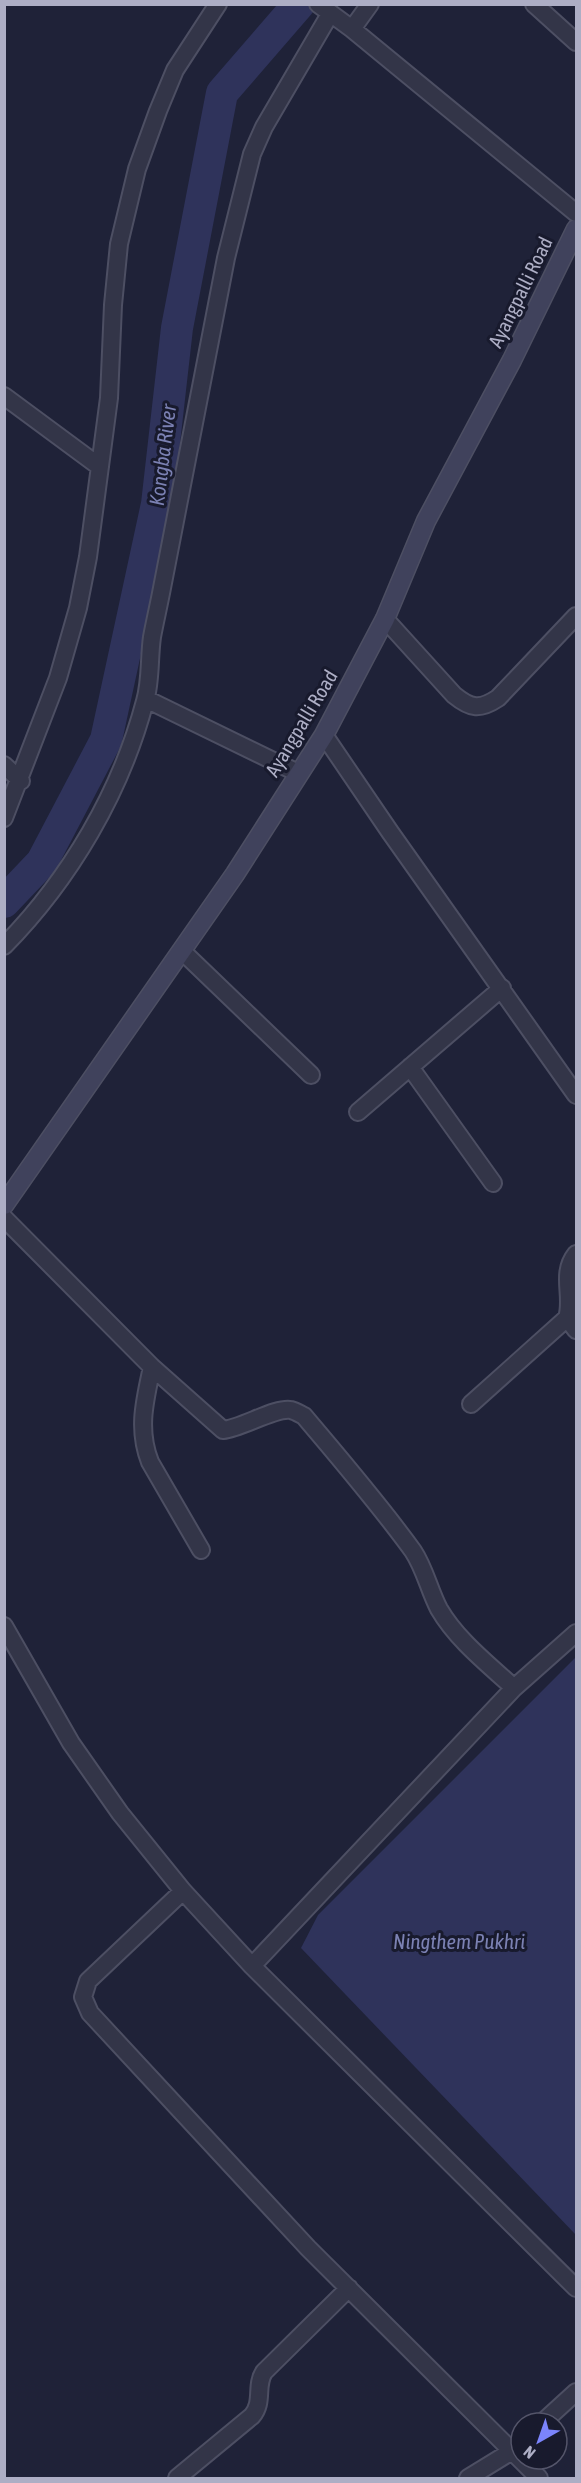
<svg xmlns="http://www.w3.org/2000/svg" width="581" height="2483" font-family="'Asap Condensed',sans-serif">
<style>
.water{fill:#2f335b}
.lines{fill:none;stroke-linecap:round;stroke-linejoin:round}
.river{stroke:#2f335b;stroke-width:32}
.street-casing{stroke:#4d4f63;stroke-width:20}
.secondary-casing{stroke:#4d4f63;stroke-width:21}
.street{stroke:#333548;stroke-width:16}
.secondary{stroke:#40425c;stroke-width:18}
.labels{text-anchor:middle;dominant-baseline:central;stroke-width:6;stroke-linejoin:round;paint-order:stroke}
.street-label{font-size:20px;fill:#adaec5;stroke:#181a2d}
.water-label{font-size:21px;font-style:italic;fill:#7b81b3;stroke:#181a2d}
</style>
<rect width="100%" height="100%" fill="#1f2238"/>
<path class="water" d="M 576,1657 L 576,2235 L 301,1948 L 318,1915 Z"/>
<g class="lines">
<path class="river" d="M 4,902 L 42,862 L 106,740 L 157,504 L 177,328 L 222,93 L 299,4"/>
<g class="street-casing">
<path id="street" d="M 318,4 L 352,29 L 576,213
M 534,4 L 576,42
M 352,29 L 370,4
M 4,396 L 100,467
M 385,619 L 454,695 C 471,709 480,710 498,698 L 576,616
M 146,699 L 298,773
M 324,735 L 390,832 L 576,1095
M 4,765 L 21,781
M 4,818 L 58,678 L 78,608 L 88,557 L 109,398 L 113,305 L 119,244 L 137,169 L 158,111 L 175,70 L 218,4
M 4,946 C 70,879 121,792 145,701 C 151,681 149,658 152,637 C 155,621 159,604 162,588 L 226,258 L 252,154 L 264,127 L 330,14
M 182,951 L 311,1075
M 410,1067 L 493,1183
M 358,1112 L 502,988
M 4,1218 L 152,1367 L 223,1430 C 242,1428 276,1407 291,1410 C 295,1411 300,1414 304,1416 C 341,1460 379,1504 413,1551 C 425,1569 429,1590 439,1609 C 457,1640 488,1664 514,1688
M 567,1318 L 576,1330
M 152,1367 C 145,1400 137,1429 150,1462 L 201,1550
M 471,1404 L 567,1318 C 574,1296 560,1274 576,1254
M 4,1626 L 71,1743 L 120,1813 L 183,1891 L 252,1966 L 576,2288
M 183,1891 L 88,1981 L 83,1997 L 90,2013 L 308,2248 L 539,2478
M 252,1966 L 514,1688 L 576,1633
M 542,2423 L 576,2392
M 177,2478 L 252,2416 C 264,2402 255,2386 264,2372 L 349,2288
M 468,2478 L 512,2451 L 521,2443"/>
</g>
<g class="secondary-casing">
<path id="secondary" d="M 4,1205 L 235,874 L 324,735 L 385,619 L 426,521 L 512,360 L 576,229"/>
</g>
<use href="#street" class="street"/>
<use href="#secondary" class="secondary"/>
</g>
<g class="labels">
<g class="street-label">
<text transform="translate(520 292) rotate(-64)">Ayangpalli Road</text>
<text transform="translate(301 723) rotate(-59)">Ayangpalli Road</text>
</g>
<g class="water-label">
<text transform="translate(162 455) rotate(-83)">Kongba River</text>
<text x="459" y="1941">Ningthem Pukhri</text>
</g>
</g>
<rect width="581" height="2483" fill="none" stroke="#adaec5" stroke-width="12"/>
<g transform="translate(539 2441) rotate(220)"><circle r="28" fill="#181a2d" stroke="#54556a" stroke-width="1.5"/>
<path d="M0-4.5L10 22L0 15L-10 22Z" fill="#7b84fc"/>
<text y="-9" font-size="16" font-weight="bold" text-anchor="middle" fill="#adaec5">N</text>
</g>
</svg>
